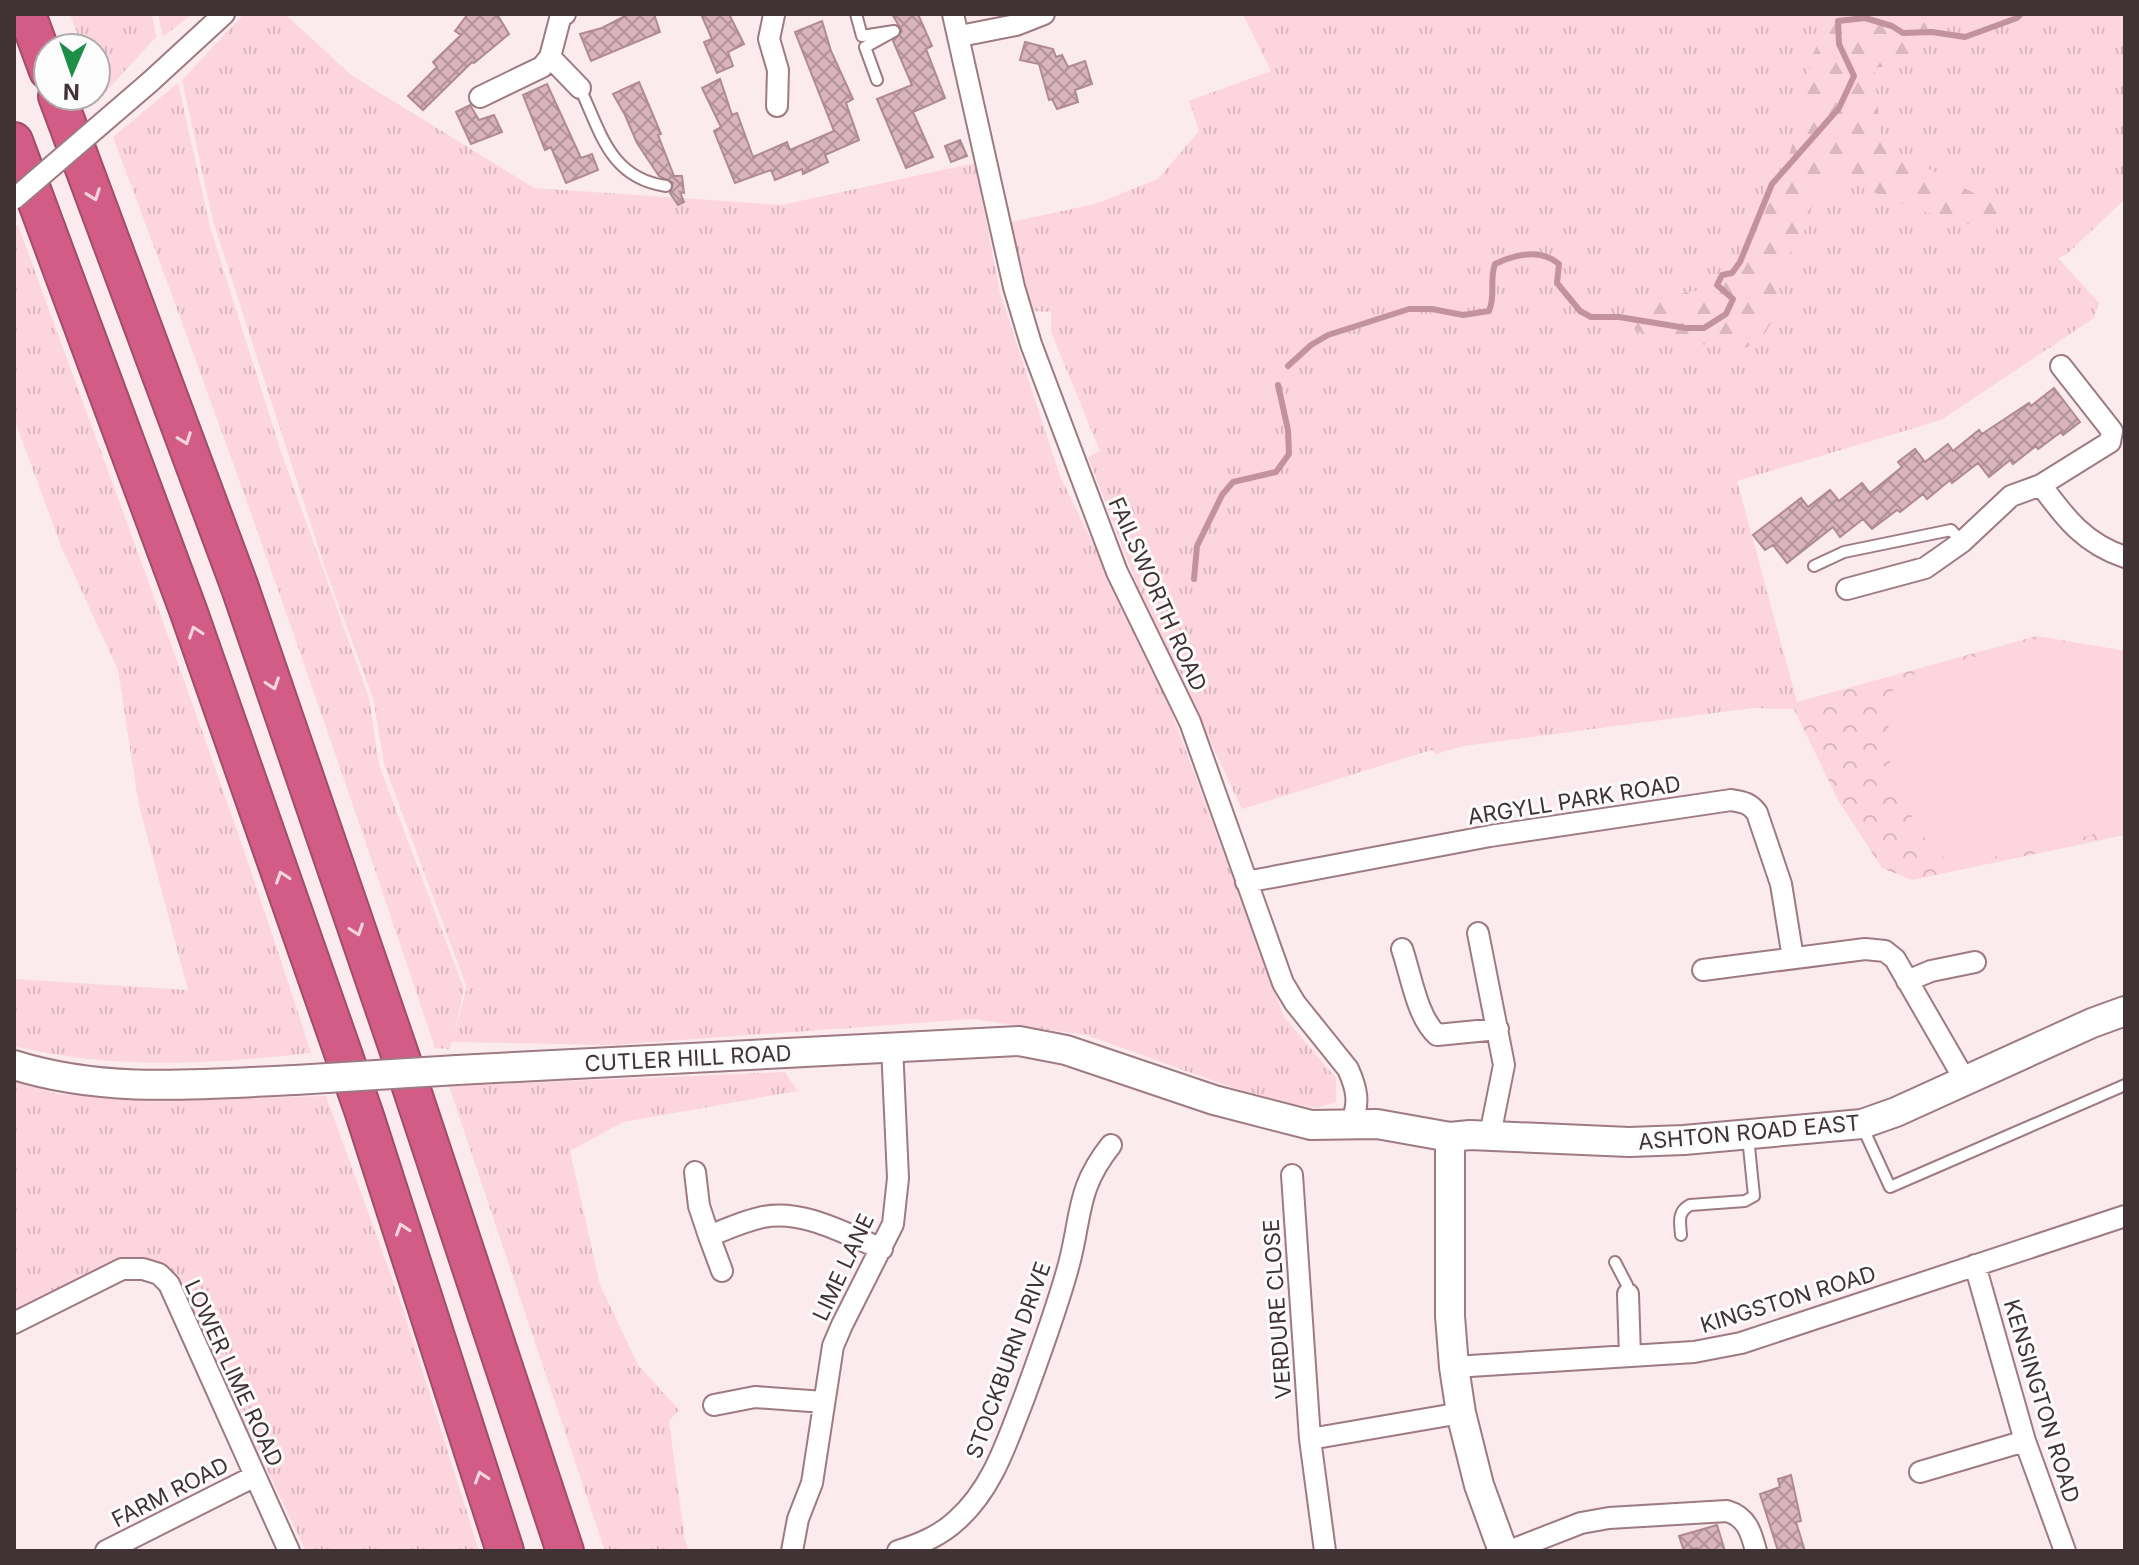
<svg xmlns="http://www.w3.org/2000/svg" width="2139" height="1565" font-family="Inter,sans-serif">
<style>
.grass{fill:url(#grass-tufts)}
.forest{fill:url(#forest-firs)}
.park{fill:url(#park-crowns)}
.pitch{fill:#fdd5df}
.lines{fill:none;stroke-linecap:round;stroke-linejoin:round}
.stream{stroke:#c3929f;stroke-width:6}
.building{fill:url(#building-cross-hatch);stroke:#af8a94;stroke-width:2}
.lane-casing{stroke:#9e7a83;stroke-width:14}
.street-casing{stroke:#9e7a83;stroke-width:24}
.secondary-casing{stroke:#9e7a83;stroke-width:32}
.highway-casing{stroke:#a04d6a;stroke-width:40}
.lane{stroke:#fff;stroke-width:10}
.street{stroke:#fff;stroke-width:20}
.secondary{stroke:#fff;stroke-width:28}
.highway{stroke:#d35c86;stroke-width:36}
.street-bridge-casing{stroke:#9e7a83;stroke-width:24;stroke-linecap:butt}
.secondary-bridge-casing{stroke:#9e7a83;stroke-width:32;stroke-linecap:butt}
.street-bridge{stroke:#fff;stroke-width:20}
.secondary-bridge{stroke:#fff;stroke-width:28}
.oneway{stroke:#f2d4de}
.labels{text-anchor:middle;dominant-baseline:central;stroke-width:6;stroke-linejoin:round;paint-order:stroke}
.street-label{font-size:22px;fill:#413236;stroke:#fcfcfc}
</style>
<defs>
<pattern id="grass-tufts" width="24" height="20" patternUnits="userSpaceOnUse" patternTransform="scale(2)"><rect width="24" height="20" fill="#fdd5df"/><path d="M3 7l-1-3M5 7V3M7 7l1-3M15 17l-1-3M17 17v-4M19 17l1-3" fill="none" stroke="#dab7c0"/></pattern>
<pattern id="forest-firs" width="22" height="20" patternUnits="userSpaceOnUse" patternTransform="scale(2)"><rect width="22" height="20" fill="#fdd5df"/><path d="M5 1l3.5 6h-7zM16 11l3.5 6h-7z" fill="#dab7c0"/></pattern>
<pattern id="park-crowns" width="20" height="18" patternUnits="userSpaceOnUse" patternTransform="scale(2)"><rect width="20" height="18" fill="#fdd5df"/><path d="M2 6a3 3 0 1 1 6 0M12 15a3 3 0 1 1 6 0" fill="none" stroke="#dab7c0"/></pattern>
<pattern id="building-cross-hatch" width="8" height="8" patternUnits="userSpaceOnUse" patternTransform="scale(2)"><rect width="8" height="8" fill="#d9b3bd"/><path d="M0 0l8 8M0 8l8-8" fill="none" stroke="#b2929a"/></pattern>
</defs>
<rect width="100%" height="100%" fill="#fbeaee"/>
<path class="grass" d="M 70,14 L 152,14 L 156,37 L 101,97 L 96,84 L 96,48 L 83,48 Z
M 158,14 L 192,14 L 163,37 Z
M 244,14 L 285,14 L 351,75 L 534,188 L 782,205 L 975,163 L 1000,293 L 1060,476 L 1159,678 L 1284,1017 L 1336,1078 L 1336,1102 L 1318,1108 L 1284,1103 L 1228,1086 L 1086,1035 L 972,1019 L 612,1045 L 452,1042 L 449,1049 L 435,1048 C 333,742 227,439 113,137 L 178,83 L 210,227 L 280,449 L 369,698 L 379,765 L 464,989 L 454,1034 L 467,988 L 384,764 L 373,698 L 326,571 L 213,221 L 182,80 Z
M 1243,14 L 2125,14 L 2125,199 L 2067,254 L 2058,258 L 2099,303 L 2094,318 L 1941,420 L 1737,481 L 1797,702 L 1794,709 L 1753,708 L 1464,746 L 1436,754 L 1431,750 L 1242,809 L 1137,585 L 1088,457 L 1100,451 L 1051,332 L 1051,312 L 1032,311 L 1011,222 L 1095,204 L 1158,179 L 1199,131 L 1189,101 L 1271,71 Z
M 18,225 C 118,500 222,774 311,1053 C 212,1064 112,1070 14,1046 L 14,979 L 188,990 L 139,805 L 118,670 L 61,546 L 14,418 L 14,228 Z
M 785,1072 L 797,1091 L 623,1122 L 570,1151 L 600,1285 L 638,1365 L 679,1410 L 669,1421 L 685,1541 L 689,1551 L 605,1551 L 449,1086 Z
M 14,1080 L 56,1094 L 154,1100 L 326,1096 L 403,1309 L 479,1551 L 306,1551 L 174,1275 L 148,1261 L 14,1313 Z"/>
<path class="forest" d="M 1831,14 L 1940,14 L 1919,50 L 1903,64 L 1874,68 L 1881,140 L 1893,150 L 1998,206 L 1996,232 L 1915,209 L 1829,174 L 1820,180 L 1805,229 L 1777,275 L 1778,311 L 1761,340 L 1737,352 L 1717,345 L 1666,343 L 1633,329 L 1636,304 L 1703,289 L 1742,265 L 1788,159 L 1802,111 L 1811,59 Z"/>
<path class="park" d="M 2037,636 L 2125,651 L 2125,835 L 1912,880 L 1882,868 L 1838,800 L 1794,709 L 1797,702 Z"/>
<path class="pitch" d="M 2037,639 L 2116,649 L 2125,657 L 2125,813 L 2117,829 L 1953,866 L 1919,832 L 1891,771 L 1852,781 L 1851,773 L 1890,765 L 1888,712 L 1895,680 Z"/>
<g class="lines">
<path class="stream" d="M 1288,366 L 1311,345 L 1328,335 L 1409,309 L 1432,309 L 1463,315 L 1489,311 C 1496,295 1489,280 1495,264 C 1516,254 1540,248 1559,264 L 1557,283 L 1580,311 L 1591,317 L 1619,317 L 1686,328 L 1704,328 L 1726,314 L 1733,299 L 1717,285 L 1722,275 L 1732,273 L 1740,262 L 1772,184 L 1839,108 L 1854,76 L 1839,44 L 1838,21 L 1865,18 L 1892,26 L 1903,33 L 1932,32 L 1965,37 L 2017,18 L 2021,14
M 1194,579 L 1197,546 L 1222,495 L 1233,482 L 1276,472 L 1289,454 L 1288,430 L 1278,385"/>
</g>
<path class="building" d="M 468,14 L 497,14 L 509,34 L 474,63 L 472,62 L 423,110 L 408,96 L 437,67 L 433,62 L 461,35 L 455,31 Z
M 629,14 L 654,14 L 660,32 L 591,61 L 580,34 L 602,28 Z
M 701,14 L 729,14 L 744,44 L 728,52 L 733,66 L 717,73 L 704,42 L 712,39 Z
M 892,14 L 918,14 L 932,46 L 926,49 L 945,98 L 913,112 L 933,157 L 906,168 L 877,99 L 912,85 L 893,41 L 902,31 Z
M 822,21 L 831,51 L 853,99 L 846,103 L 859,140 L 825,155 L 828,162 L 803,174 L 802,169 L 775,180 L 771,170 L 735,183 L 714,131 L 721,127 L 702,88 L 720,79 L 732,115 L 737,113 L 753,157 L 787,142 L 790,150 L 834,131 L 795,32 Z
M 1025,42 L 1053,49 L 1056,57 L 1062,55 L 1068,67 L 1085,61 L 1092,84 L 1075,90 L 1078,102 L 1057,109 L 1052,99 L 1049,100 L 1039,64 L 1020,60 Z
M 639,82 L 661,134 L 658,135 L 674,176 L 682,176 L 684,193 L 680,192 L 684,202 L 678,205 L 670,193 L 673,183 L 659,176 L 637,143 L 625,115 L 613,94 Z
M 547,84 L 581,158 L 592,154 L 598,170 L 566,183 L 551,147 L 545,150 L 523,95 Z
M 470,105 L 479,120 L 494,115 L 502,132 L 471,144 L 456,112 Z
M 960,140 L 967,156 L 951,162 L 945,146 Z
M 2054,388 L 2080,422 L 2063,435 L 2061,432 L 2038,449 L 2036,446 L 2013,464 L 2010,460 L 1989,477 L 1978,463 L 1952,483 L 1950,480 L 1927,499 L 1923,494 L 1900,512 L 1897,510 L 1872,529 L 1863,519 L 1840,537 L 1833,527 L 1787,563 L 1773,545 L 1765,550 L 1753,535 L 1801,498 L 1808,507 L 1830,490 L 1839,501 L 1862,483 L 1870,493 L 1902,467 L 1898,462 L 1915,449 L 1925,462 L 1948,444 L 1953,451 L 1979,430 L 1982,434 L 2029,403 L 2031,406 Z
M 1791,1475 L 1801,1521 L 1796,1522 L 1805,1551 L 1778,1551 L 1760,1494 L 1780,1487 L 1778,1479 Z
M 1717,1525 L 1725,1551 L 1698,1551 L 1697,1548 L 1684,1551 L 1679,1536 Z"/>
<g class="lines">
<g class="lane-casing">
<path id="lane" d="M 856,14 L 862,36 L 894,31 L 865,47 L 877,80
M 580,88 C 601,133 610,178 666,186
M 1814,566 L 1844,552 L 1951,530 L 1962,542
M 1862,1126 L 1890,1187 L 2125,1085
M 1681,1235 C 1680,1222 1677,1212 1690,1205 L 1745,1201 L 1754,1196 L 1748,1137
M 1615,1262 L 1627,1285 L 1628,1294"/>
</g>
<g class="street-casing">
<path id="street" d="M 565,14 L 561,15 L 550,57 L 580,88
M 953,14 L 1014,287 L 1031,344 L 1117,572 L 1190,722 L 1283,983 L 1295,1003 L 1348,1069 C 1357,1089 1360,1103 1351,1123
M 774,15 L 769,39 L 778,70 L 777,106
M 960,36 L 1016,25 L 1044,14
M 150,82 L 224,14
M 480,97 L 542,67 L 550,57
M 2041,485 C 2065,518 2085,544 2125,557
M 1847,589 L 1925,568 L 1962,542 L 2011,496 L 2041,485 L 2110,442 L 2112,431 L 2061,366
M 1246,882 L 1490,836 L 1731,800 C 1743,802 1750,803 1757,813 L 1781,884 L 1793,958
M 1478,933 L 1504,1065 L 1490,1135
M 1402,949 C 1411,975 1417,1017 1437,1035 L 1498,1029
M 1703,970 L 1865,949 L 1885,951 L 1895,959 L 1966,1082
M 1907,981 L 1931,971 L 1975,962
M 695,1172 L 699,1206 L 709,1236 C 727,1229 744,1221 763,1217 C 803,1209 846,1234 882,1249
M 1292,1175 L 1310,1439 L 1325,1551
M 709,1236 L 722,1271
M 1975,1265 L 2025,1441 L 2065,1551
M 1628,1294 L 1630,1356
M 14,1323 L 122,1269 L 143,1269 L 159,1274 L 169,1284 L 289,1551
M 1454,1367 L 1694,1352 L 1741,1343 L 2125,1216
M 714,1405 L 755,1397 L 824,1402
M 1310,1439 L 1461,1413
M 1920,1472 L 2025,1441
M 106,1551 L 255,1476
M 792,1551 L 798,1519 L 812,1483 L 833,1346 L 842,1325 L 893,1224 L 898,1178 L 892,1046
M 898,1551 C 920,1544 940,1536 957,1520 C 993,1488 1007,1441 1024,1398 C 1040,1354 1057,1309 1069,1264 C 1082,1215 1076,1189 1111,1145
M 1509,1551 L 1581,1523 L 1609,1518 L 1727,1511 C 1747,1517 1751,1532 1756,1551"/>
</g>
<g class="secondary-casing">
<path id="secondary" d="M 14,1065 C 106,1094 201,1084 295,1080
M 457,1070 L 1019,1041 L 1066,1050 L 1214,1100 L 1311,1125 L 1377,1124 L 1450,1137 L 1470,1135 L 1629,1142 L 1684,1140 L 1862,1124 L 1896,1112 L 2092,1023 L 2125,1011
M 1450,1137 L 1450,1316 L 1454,1367 L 1461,1413 L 1479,1485 L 1503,1551"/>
</g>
<g class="highway-casing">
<path id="highway" d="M 27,14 L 48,71
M 57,96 L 239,585 L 409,1081 L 565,1551
M 14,141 L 188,610 L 364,1113 L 505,1551"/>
</g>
<use href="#lane" class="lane"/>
<use href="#street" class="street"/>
<use href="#secondary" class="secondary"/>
<use href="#highway" class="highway"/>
<g class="street-bridge-casing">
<path id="street-bridge" d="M 14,199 L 150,82"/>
</g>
<g class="secondary-bridge-casing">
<path id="secondary-bridge" d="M 295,1080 L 457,1070"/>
</g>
<use href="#street-bridge" class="street-bridge"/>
<use href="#secondary-bridge" class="secondary-bridge"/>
</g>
<defs><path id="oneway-chevron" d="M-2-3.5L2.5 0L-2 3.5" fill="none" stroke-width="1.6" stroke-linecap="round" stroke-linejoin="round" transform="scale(2)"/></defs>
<g class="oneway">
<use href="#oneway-chevron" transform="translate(94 195) rotate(70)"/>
<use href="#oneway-chevron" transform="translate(185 439) rotate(70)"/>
<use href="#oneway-chevron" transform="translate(195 632) rotate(-109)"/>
<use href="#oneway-chevron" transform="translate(273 684) rotate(71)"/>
<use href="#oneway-chevron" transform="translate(282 877) rotate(-109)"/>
<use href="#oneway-chevron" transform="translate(357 930) rotate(71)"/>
<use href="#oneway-chevron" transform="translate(402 1229) rotate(-108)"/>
<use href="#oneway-chevron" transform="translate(481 1477) rotate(-108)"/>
</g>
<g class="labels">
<g class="street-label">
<text transform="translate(1158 594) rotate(66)">FAILSWORTH ROAD</text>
<text transform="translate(1574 800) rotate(-9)">ARGYLL PARK ROAD</text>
<text transform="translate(688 1058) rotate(-3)">CUTLER HILL ROAD</text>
<text transform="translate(1749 1132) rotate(-5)">ASHTON ROAD EAST</text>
<text transform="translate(843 1267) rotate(-65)">LIME LANE</text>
<text transform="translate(1788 1299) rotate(-17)">KINGSTON ROAD</text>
<text transform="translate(1277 1309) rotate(-94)">VERDURE CLOSE</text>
<text transform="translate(1008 1360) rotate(-70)">STOCKBURN DRIVE</text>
<text transform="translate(234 1373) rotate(65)">LOWER LIME ROAD</text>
<text transform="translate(2042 1401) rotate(73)">KENSINGTON ROAD</text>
<text transform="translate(170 1492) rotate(-27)">FARM ROAD</text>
</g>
</g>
<rect width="2139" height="1565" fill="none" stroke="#413236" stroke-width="32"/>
<g transform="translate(72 72) rotate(182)"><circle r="38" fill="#fcfcfc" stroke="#b1abad" stroke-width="2"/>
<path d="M0-6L14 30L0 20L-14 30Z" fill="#1e8f48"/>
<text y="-12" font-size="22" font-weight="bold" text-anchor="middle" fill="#413236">N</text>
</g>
</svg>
